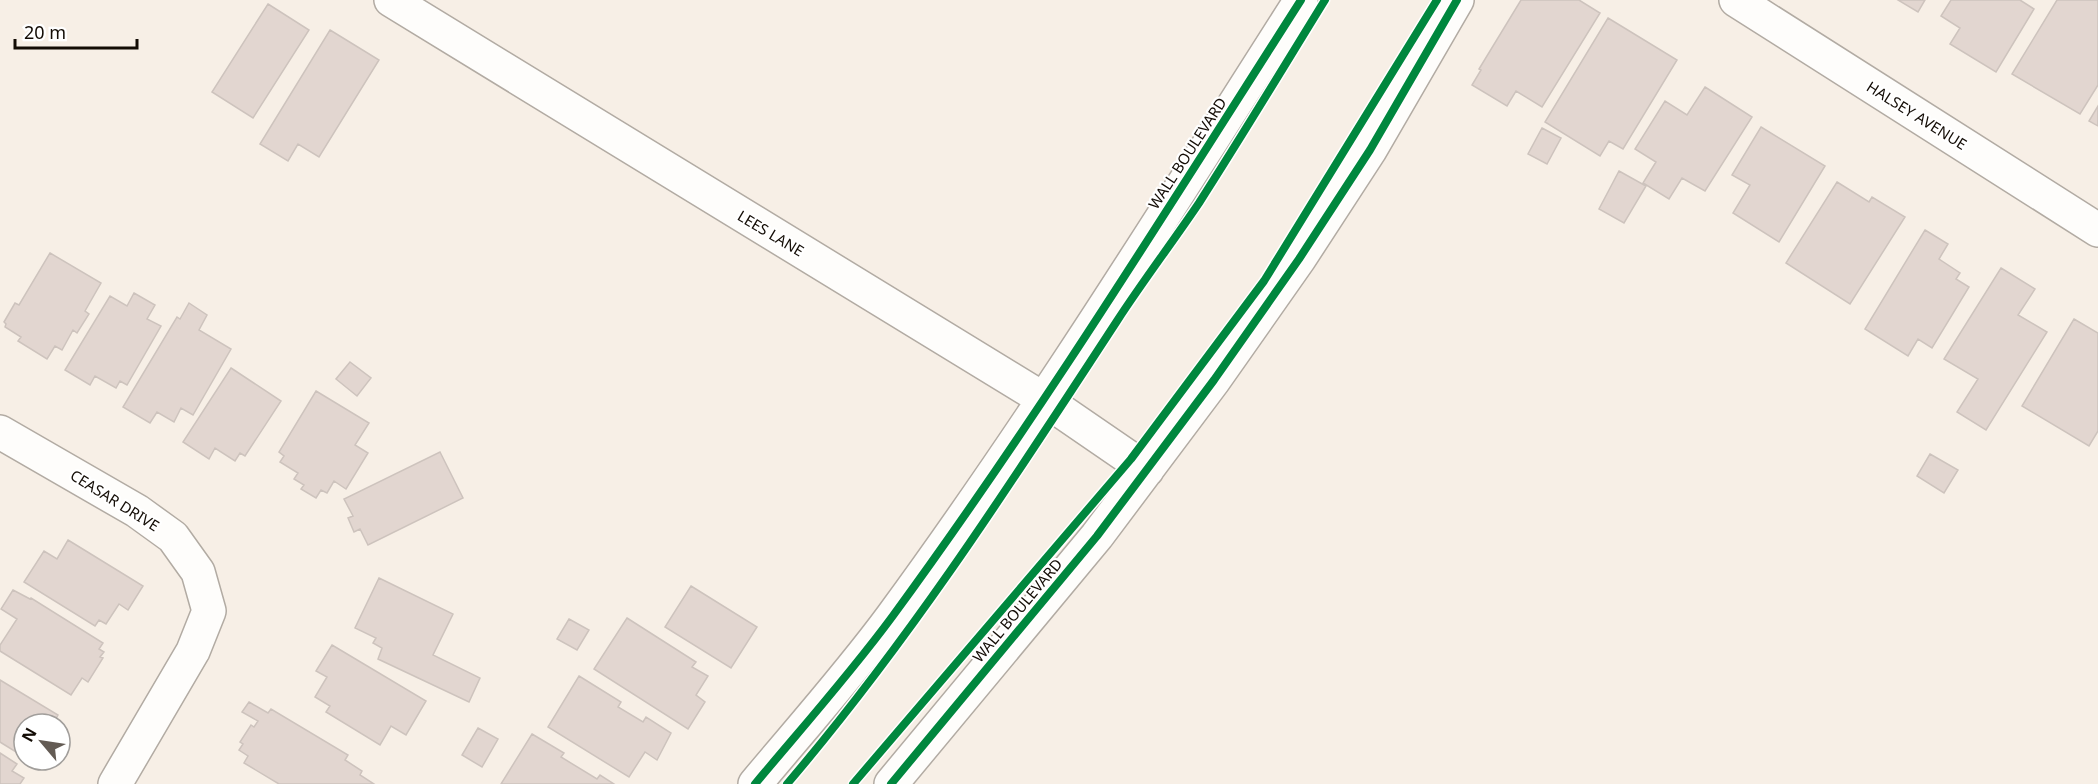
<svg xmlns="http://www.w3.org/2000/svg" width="2098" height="784" font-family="'Noto Sans',sans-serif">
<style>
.building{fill:#e2d6d0;stroke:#cdc3bd;stroke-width:1.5}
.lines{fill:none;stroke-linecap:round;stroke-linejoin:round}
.minor-casing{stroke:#b2aba3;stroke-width:36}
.minor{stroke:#fefdfb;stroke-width:33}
.cycleway-casing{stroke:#fff;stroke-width:11}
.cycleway{stroke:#00873e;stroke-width:8}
.labels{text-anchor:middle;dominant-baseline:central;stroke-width:4.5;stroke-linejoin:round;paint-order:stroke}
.street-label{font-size:15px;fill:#130c05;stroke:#fff}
</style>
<rect width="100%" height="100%" fill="#f7efe6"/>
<path class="building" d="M 1521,0 L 1579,0 L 1600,13 L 1542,107 L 1516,91 L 1507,106 L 1472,85 L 1481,70 L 1479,69 Z
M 1898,0 L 1925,0 L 1918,12 Z
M 1951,0 L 2020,0 L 2034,9 L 1996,72 L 1950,44 L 1960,28 L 1941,16 Z
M 2057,0 L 2098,0 L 2098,85 L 2080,114 L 2012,74 Z
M 268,4 L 309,30 L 253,118 L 212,92 Z
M 1608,18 L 1677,60 L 1623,149 L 1609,141 L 1600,156 L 1545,122 Z
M 330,30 L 379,60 L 319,157 L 298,144 L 288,161 L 260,144 Z
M 1705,87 L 1752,117 L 1705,191 L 1682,178 L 1669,199 L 1643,183 L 1656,162 L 1635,149 L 1665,101 L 1687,115 Z
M 2098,106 L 2098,126 L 2089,121 Z
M 1761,127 L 1825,166 L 1779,242 L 1733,213 L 1750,185 L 1732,175 Z
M 1542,128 L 1561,138 L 1547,164 L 1528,154 Z
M 1619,171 L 1646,186 L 1624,223 L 1599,209 Z
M 1837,182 L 1869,202 L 1872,197 L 1905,217 L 1850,304 L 1786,263 Z
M 1925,230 L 1948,244 L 1939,259 L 1960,273 L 1956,279 L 1969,287 L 1932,348 L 1918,339 L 1908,356 L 1865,329 Z
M 50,253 L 101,283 L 85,311 L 89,314 L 77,333 L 73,330 L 62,350 L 55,346 L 47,359 L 18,341 L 21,337 L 5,327 L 6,324 L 4,322 L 15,303 L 19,305 Z
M 2001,268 L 2035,289 L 2018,315 L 2047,332 L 1986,430 L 1957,412 L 1978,379 L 1944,359 Z
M 134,293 L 155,305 L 147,319 L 161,326 L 127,385 L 120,381 L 116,388 L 95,376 L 90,385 L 65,370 L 110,296 L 127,306 Z
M 189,303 L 207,315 L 199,330 L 231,349 L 193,415 L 181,408 L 174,422 L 157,412 L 150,423 L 123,407 L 177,317 L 180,319 Z
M 2074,319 L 2098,333 L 2098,431 L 2089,446 L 2022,406 Z
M 350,362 L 371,378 L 357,396 L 336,379 Z
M 231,368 L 281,401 L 245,456 L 240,453 L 235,461 L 215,448 L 209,459 L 183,442 Z
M 316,391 L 369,423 L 355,445 L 368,453 L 346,489 L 334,481 L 327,493 L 321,490 L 316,498 L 301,489 L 304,485 L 294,479 L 298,473 L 280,462 L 284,456 L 279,452 Z
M 440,452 L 463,498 L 368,545 L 360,529 L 354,532 L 348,518 L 353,516 L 344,499 Z
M 1930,454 L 1958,470 L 1944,493 L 1917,476 Z
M 68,540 L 143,586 L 128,610 L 119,604 L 106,624 L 99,620 L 95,626 L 24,582 L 44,551 L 57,559 Z
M 379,578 L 453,614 L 433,655 L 480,678 L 469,702 L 378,659 L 382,648 L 373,643 L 376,638 L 355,628 Z
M 691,586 L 757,627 L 731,668 L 665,627 Z
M 13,590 L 30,599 L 31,598 L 103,643 L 99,649 L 104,652 L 100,657 L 103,658 L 88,682 L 82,678 L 71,695 L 0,651 L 0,645 L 17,619 L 1,609 Z
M 627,618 L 696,662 L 692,667 L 708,676 L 696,695 L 705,702 L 688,729 L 594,669 Z
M 569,619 L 589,630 L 577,650 L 557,639 Z
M 332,645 L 426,701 L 406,735 L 391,726 L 380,745 L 326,712 L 330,706 L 315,697 L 327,677 L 316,671 Z
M 579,676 L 621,702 L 618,707 L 643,722 L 646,717 L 671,733 L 657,760 L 645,752 L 629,777 L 548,727 Z
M 0,680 L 58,715 L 53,724 L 24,724 L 24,757 L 0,742 Z
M 249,702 L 268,713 L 271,709 L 348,755 L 345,760 L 362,771 L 360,775 L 374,784 L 279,784 L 244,763 L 248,756 L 239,750 L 243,744 L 240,742 L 251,725 L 254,727 L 258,721 L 242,712 Z
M 478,728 L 498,739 L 482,767 L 462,755 Z
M 532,734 L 564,753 L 561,757 L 597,779 L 600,775 L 614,784 L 501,784 Z
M 0,753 L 17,764 L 12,771 L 24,778 L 20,784 L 0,784 Z"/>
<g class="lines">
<g class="minor-casing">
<path id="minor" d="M 391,0 L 1045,400 L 1147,470
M 1736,0 L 2098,230
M 0,432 L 137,511 L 173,537 L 198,572 L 209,611 L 193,651 L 115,784
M 755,784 C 801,729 850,674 892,617 C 1038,418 1168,208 1301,0
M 891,784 L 1097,536 L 1214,380 L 1299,259 L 1370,150 L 1457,0"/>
</g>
<use href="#minor" class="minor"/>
<g class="cycleway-casing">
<path id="cycleway" d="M 755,784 C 801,729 850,674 892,617 C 1038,418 1168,208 1301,0
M 787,784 C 911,639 1013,480 1117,321 C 1143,281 1172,243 1199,203 C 1242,136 1283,68 1325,0
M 853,784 L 1131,459 L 1264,281 L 1437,0
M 891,784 L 1097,536 L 1214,380 L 1299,259 L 1370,150 L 1457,0"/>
</g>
<use href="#cycleway" class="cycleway"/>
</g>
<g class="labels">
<g class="street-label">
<text transform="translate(1917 115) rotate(32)">HALSEY AVENUE</text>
<text transform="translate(1187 153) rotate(-57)">WALL BOULEVARD</text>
<text transform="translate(771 233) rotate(31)">LEES LANE</text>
<text transform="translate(115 500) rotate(32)">CEASAR DRIVE</text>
<text transform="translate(1017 610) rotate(-50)">WALL BOULEVARD</text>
</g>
</g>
<g transform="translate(42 742) rotate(299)"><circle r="28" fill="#ffffff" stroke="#a19e9b" stroke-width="1.5"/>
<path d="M0-4.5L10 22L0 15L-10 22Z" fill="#635b54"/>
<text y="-9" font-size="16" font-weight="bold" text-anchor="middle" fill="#130c05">N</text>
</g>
<path d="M15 39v9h122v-9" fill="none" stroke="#130c05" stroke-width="3"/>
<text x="24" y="39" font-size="18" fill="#130c05" stroke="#ffffff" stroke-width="4.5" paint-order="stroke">20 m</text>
</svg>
